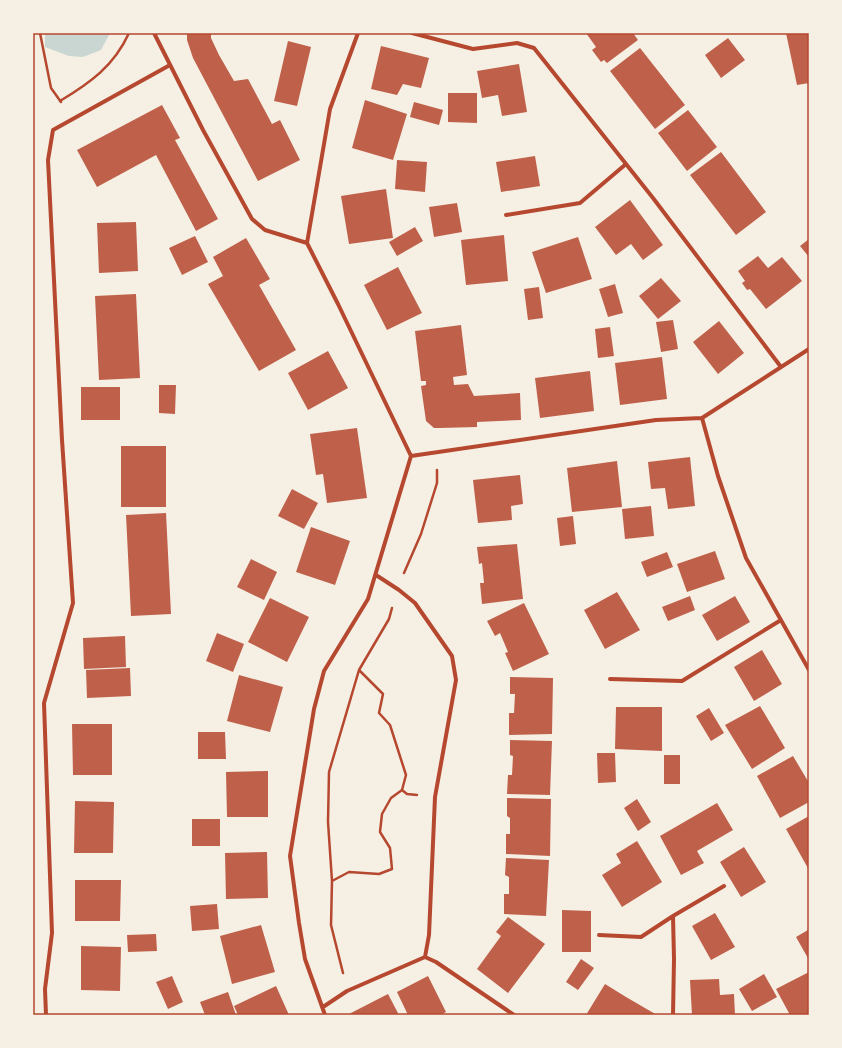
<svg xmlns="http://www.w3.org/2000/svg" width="842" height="1048" font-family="'Public Sans',sans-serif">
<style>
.water{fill:#c9d6d2}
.building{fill:#bf614a}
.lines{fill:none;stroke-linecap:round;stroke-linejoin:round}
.path{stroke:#b5482f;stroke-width:2.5}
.minor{stroke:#b5482f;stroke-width:4}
.neatline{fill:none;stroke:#b5482f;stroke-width:1.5}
</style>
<rect width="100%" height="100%" fill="#f6efe4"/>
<path class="water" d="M 45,33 L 110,33 L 101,50 L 83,57 L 69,56 L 45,47 Z"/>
<path class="building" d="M 187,33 L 211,33 L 211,38 L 219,55 L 234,81 L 248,79 L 272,124 L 280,120 L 300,160 L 258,181 L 193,58 L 187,40 Z
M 586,33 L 633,33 L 638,40 L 607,63 L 604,60 L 601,62 L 592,50 L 596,47 Z
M 786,33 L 809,33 L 809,83 L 797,85 Z
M 728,38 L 745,60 L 721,78 L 705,55 Z
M 288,41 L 311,47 L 297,106 L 274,101 Z
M 381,46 L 429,58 L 421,88 L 403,84 L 397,95 L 371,89 Z
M 640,48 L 685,105 L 655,129 L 610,71 Z
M 519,64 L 527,112 L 502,116 L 498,95 L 482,98 L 477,71 Z
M 448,93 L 477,93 L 477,123 L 448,122 Z
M 365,100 L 407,114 L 393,160 L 352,148 Z
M 414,102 L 443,110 L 439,125 L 410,117 Z
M 162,105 L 180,138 L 175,140 L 218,219 L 196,231 L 156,155 L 97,187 L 77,150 Z
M 688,110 L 717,147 L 687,171 L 658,133 Z
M 721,152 L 766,212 L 736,235 L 690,175 Z
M 535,156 L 540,186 L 501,192 L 496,162 Z
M 397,160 L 427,162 L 425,192 L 395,189 Z
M 386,189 L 393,238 L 349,244 L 341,196 Z
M 630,200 L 663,245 L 643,260 L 631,244 L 616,255 L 595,227 Z
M 457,203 L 462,232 L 434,237 L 429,207 Z
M 136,222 L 138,271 L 99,273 L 97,223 Z
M 415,227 L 423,241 L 397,256 L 389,242 Z
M 504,235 L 508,281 L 466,285 L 461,240 Z
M 195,236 L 208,262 L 182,275 L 169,248 Z
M 578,237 L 592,279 L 546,293 L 532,252 Z
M 246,238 L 270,279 L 259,285 L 296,350 L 259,371 L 208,284 L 223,276 L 213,257 Z
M 809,239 L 809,257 L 800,246 Z
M 758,256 L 768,268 L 782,257 L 802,281 L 766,309 L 750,289 L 747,290 L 742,283 L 745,281 L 738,271 Z
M 398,267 L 422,313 L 387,330 L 364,285 Z
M 661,278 L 681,301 L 658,319 L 639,296 Z
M 615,284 L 623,313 L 608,317 L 599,289 Z
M 539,287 L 543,318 L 528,320 L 524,289 Z
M 136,294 L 140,378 L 99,380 L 95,296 Z
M 673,320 L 678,349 L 661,352 L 656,322 Z
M 719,321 L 744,353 L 718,374 L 693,342 Z
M 461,325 L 467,375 L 453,377 L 454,385 L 468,384 L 474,396 L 520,393 L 521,420 L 477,422 L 477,427 L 440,428 L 434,428 L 426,421 L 421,386 L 426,385 L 426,381 L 421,381 L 415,331 Z
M 610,327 L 614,356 L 598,358 L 595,329 Z
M 328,351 L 348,388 L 308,410 L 288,373 Z
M 662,357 L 667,399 L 620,405 L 615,363 Z
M 590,371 L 594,411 L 540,418 L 535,378 Z
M 159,385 L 176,385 L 175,414 L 159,413 Z
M 81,387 L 120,387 L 120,420 L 81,420 Z
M 357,428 L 367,498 L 327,503 L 323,474 L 316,475 L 310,434 Z
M 121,446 L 166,446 L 166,507 L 121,507 Z
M 690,457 L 695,506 L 668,509 L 665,488 L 651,489 L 648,462 Z
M 617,461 L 622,507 L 572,512 L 567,468 Z
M 520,475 L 523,504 L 511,506 L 512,520 L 478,523 L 473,480 Z
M 292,489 L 318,503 L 304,529 L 278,516 Z
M 651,506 L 654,536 L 625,539 L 622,509 Z
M 166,513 L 171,614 L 131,616 L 126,515 Z
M 573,516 L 576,544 L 560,546 L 557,518 Z
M 311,527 L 350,541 L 335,585 L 296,572 Z
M 517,544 L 523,599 L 482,604 L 480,583 L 484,583 L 482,563 L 479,564 L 477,547 Z
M 715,551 L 725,579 L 687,592 L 677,564 Z
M 667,552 L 673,567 L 647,577 L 641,562 Z
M 251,559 L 277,572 L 264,600 L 237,587 Z
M 617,592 L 640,630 L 605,649 L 584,610 Z
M 690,596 L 695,610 L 668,621 L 662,607 Z
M 735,596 L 750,622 L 717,641 L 702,615 Z
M 270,598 L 309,617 L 287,662 L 248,642 Z
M 524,603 L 549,654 L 513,671 L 505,653 L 508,652 L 500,633 L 495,636 L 487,621 Z
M 217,633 L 244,644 L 233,672 L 206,661 Z
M 125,636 L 126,667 L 84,669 L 83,638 Z
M 762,650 L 782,684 L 754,701 L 734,667 Z
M 130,668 L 131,696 L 87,698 L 86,670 Z
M 239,675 L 283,687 L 270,732 L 227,721 Z
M 510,677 L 553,678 L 552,734 L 509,735 L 509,713 L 514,713 L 515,694 L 510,694 Z
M 760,706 L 785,748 L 752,769 L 725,725 Z
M 616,707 L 662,707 L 662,751 L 615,749 Z
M 709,708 L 724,733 L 711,741 L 696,716 Z
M 72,724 L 112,724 L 112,775 L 73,775 Z
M 198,732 L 225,732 L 226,759 L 198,759 Z
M 510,740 L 552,741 L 550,795 L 507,794 L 508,775 L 512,775 L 513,756 L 510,755 Z
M 597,753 L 615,753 L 616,782 L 598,783 Z
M 664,755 L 680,755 L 680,784 L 664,784 Z
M 793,756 L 809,783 L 809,802 L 780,818 L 757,776 Z
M 268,771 L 268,817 L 227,817 L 226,772 Z
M 507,798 L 551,799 L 550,856 L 506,854 L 506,834 L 510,834 L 510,818 L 507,816 Z
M 637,799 L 651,822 L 638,831 L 624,808 Z
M 75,801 L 114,802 L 113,853 L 74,853 Z
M 717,803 L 733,830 L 697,851 L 704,863 L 681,875 L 660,836 Z
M 809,816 L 809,870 L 786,829 Z
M 192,819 L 220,819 L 220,846 L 192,846 Z
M 637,841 L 662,882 L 622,907 L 602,875 L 621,863 L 616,854 Z
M 744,847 L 766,882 L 741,897 L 720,862 Z
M 267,852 L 268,898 L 226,899 L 225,853 Z
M 506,858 L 549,860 L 546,916 L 504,914 L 504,894 L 509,894 L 509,877 L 505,875 Z
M 75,880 L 121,880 L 120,921 L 75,921 Z
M 217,904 L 219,929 L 192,931 L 190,906 Z
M 562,910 L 591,911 L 591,952 L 562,952 Z
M 715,913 L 735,947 L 711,960 L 692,926 Z
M 508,917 L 545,944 L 508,993 L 477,969 L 501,936 L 496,932 Z
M 261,925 L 275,972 L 232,984 L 220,936 Z
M 808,930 L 809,931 L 809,960 L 796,937 Z
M 156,934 L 157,951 L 128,952 L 127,935 Z
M 81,946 L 121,947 L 120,991 L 81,990 Z
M 581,959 L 594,968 L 578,990 L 566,982 Z
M 809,972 L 809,1015 L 790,1015 L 776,989 Z
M 764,974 L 777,997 L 752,1011 L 739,989 Z
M 172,976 L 183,1002 L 168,1009 L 156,982 Z
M 428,976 L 446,1012 L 440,1015 L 408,1015 L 397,992 Z
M 719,979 L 720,995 L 734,994 L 735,1015 L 692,1015 L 690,980 Z
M 605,984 L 626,997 L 657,1015 L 586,1015 Z
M 276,986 L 289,1015 L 238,1015 L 234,1006 Z
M 228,992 L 236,1015 L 205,1015 L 200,1002 Z
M 388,994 L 399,1015 L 349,1015 L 349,1014 Z"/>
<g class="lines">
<path class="path" d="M 40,33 L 51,88 L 61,102
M 60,101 C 90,83 114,66 129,33
M 404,573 L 421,534 L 437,483 L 437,470
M 402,790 L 407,794 L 417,795
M 332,881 L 349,872 L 379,874 L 392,869 L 390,848 L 380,832 L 382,814 L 391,798 L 402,790 L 406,775 L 390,725 L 379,713 L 383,694 L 359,670
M 343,973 L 331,925 L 332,881 L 328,822 L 329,772 L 359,670 L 389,619 L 392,608"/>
<path class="minor" d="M 154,33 L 203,130 L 252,219 L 265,230 L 307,243
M 412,33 L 473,49 L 517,43 L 534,48 L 653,198 L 781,367
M 506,215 L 580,203 L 626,164
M 702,418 L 718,476 L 746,558 L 809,670
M 411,456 L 656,420 L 702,418 L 809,349
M 376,575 L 399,590 L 415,603 L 452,656 L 456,680 L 435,797 L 429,935 L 425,957
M 610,679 L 682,681 L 781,620
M 599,935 L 641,937 L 673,916 L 724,886
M 323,1007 L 347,991 L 425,957 L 436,962 L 514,1015
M 46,1015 L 45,989 L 52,933 L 44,703 L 73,603 L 62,440 L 48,160 L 53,130 L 170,65
M 325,1015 L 305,959 L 299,923 L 290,856 L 314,709 L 324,671 L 368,599 L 411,456 L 338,304 L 307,243 L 330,109 L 358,33
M 673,1015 L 674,959 L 673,916"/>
</g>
<rect width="842" height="1048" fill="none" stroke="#f6efe4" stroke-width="68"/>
<rect x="34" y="34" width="774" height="980" class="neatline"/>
</svg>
